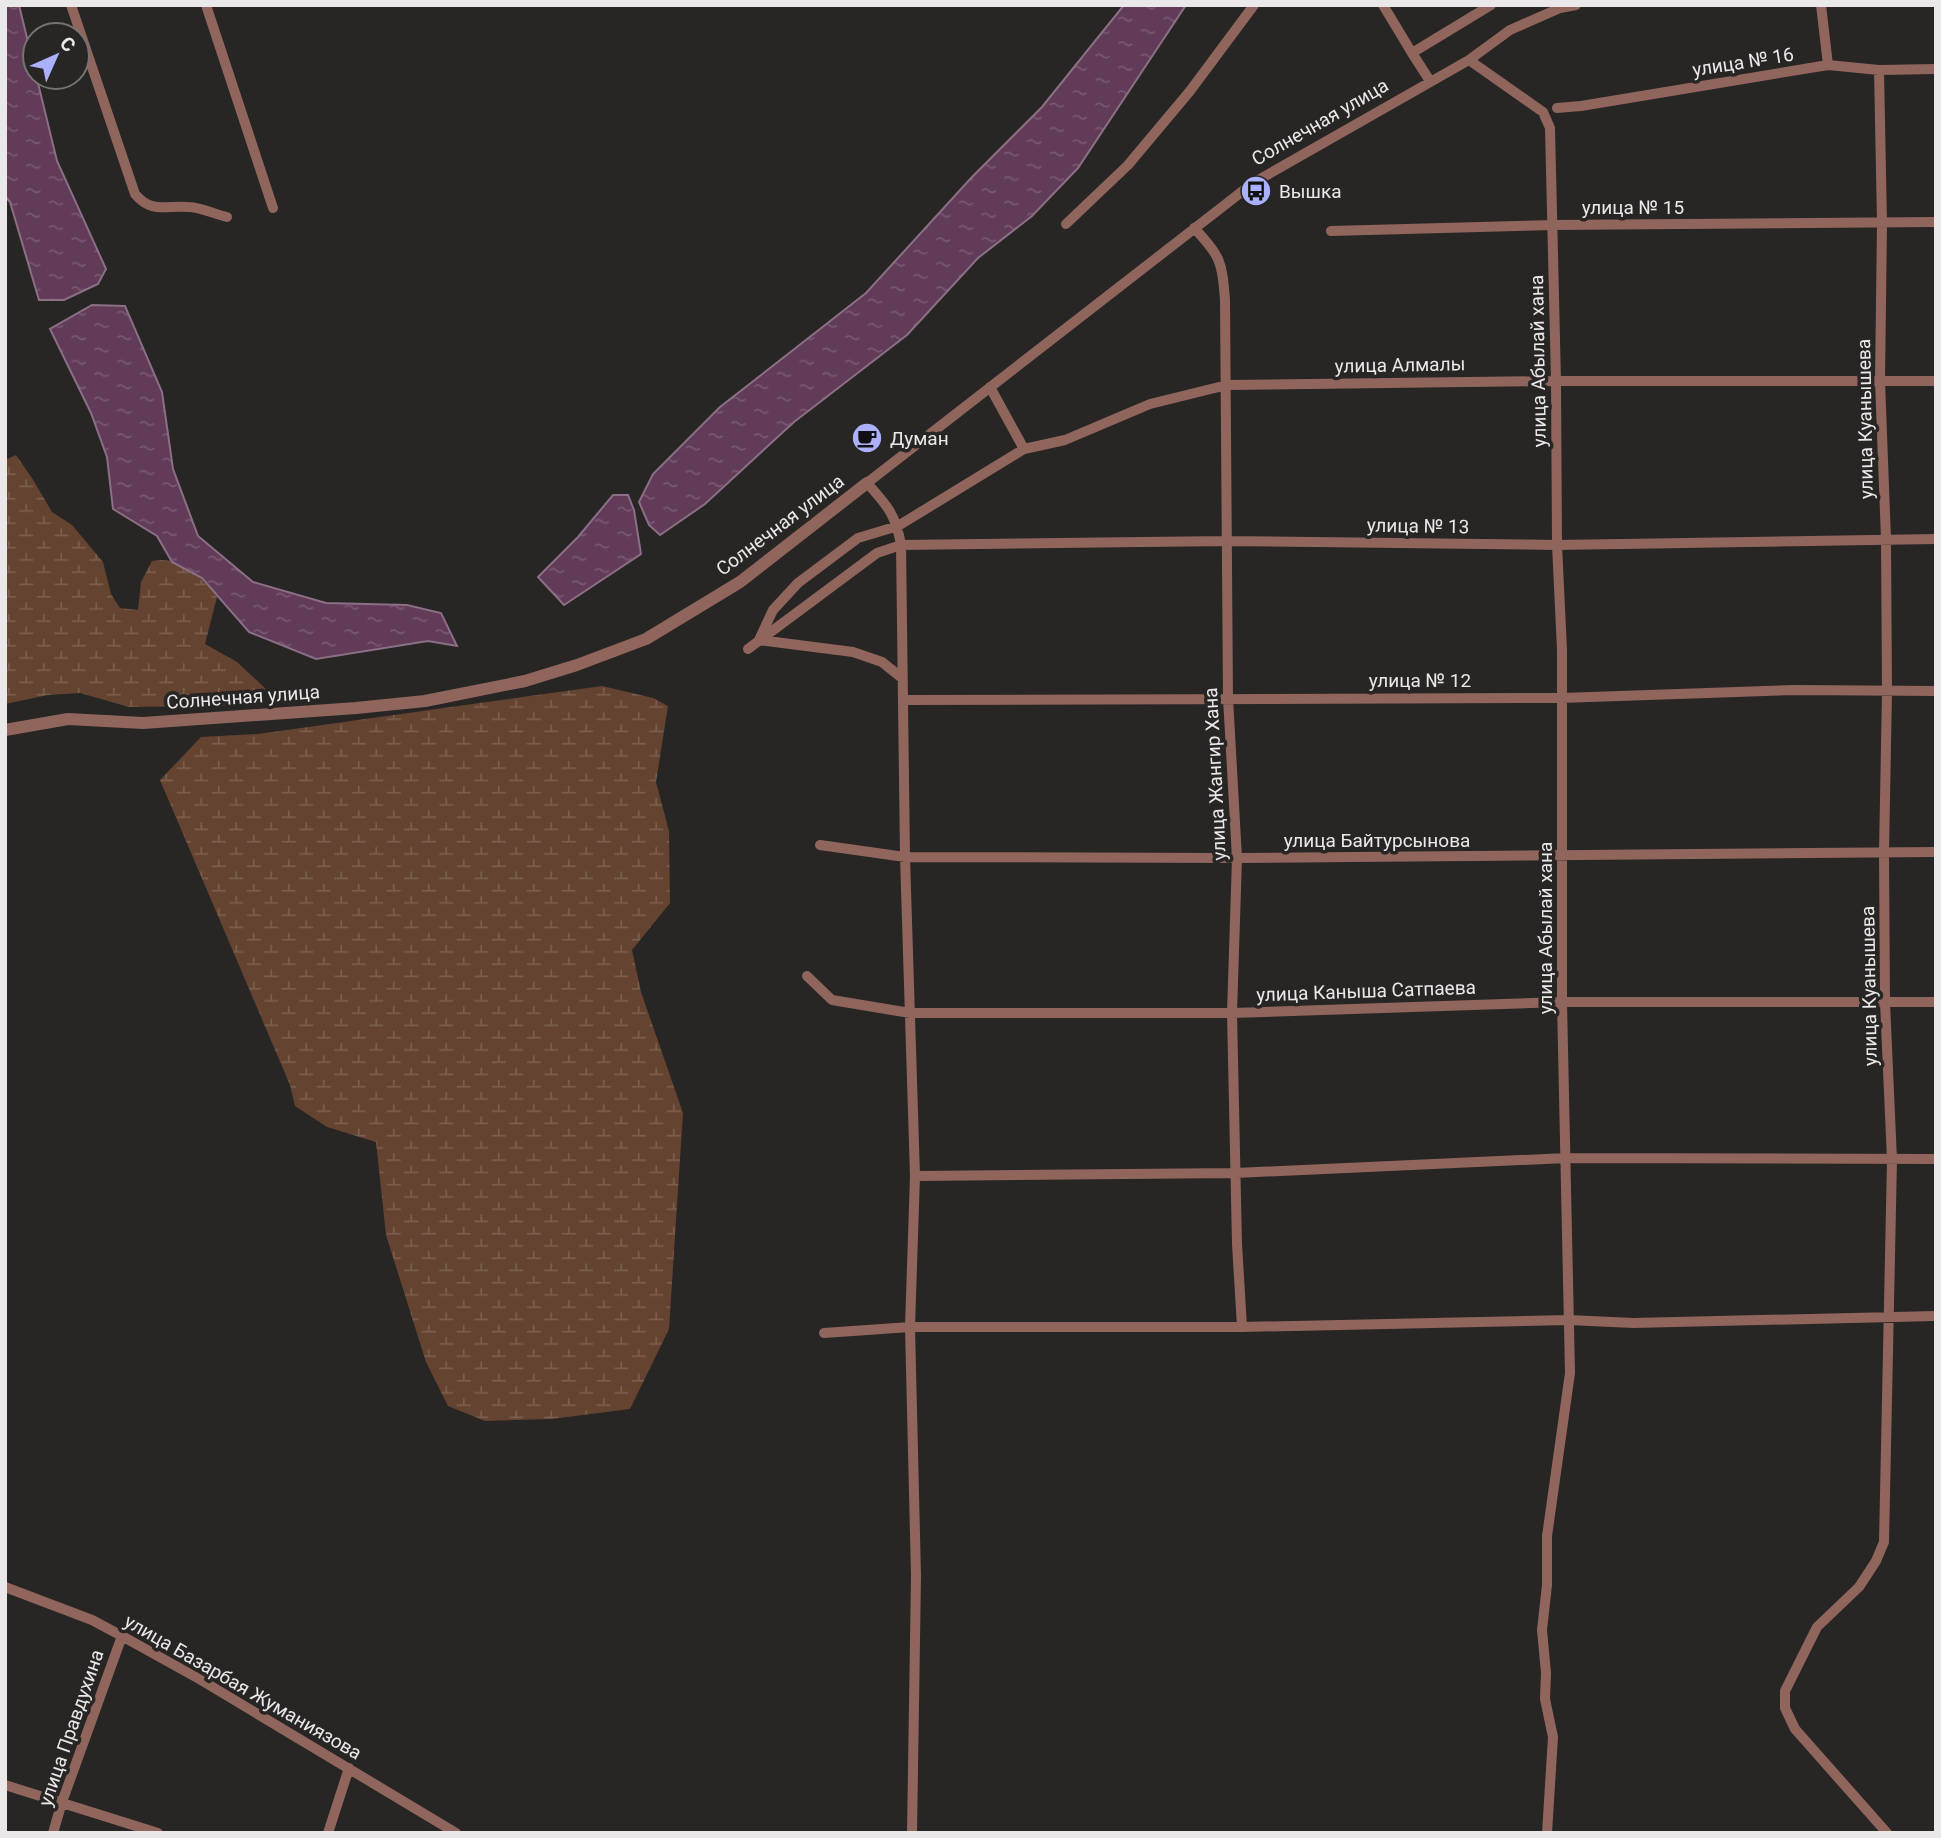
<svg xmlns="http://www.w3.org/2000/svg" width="1941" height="1838" font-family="Roboto,sans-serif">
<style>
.wetland{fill:url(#wetland-marsh)}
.water{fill:url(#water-ripples);stroke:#8b6f84;stroke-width:2}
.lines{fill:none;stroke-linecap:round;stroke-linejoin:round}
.minor{stroke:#90655c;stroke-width:10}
.tertiary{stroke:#90655c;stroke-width:12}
.labels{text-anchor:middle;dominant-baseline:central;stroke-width:7;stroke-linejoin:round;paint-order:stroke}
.street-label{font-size:19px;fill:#eae8e8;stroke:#282525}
.poi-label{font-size:19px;fill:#eae8e8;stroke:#282525;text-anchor:start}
</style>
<defs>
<pattern id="wetland-marsh" width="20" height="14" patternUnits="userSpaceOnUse" patternTransform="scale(1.75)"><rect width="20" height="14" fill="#644330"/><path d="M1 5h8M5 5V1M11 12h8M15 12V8" fill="none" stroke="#7a5e4e"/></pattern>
<pattern id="water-ripples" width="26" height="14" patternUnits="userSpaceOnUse" patternTransform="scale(1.75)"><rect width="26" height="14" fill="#623b59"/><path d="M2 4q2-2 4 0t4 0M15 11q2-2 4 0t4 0" fill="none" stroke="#795771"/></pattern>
</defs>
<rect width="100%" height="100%" fill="#282525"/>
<path class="wetland" d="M 16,455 L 32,478 L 52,512 L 72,525 L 103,562 L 111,594 L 120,608 L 138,610 L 141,582 L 152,561 C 179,555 201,577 217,597 L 205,644 L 237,662 L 267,690 L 257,705 L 129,707 L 80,693 L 48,695 L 5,704 L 5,460 Z
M 602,686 L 653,698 L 668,706 L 656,782 L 669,831 L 670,903 L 632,950 L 641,992 L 683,1113 L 669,1329 L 630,1409 L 552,1419 L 485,1421 L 448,1406 L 426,1362 L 386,1235 L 376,1142 L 327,1127 L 295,1106 L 290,1085 L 160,780 L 201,737 L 258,734 Z"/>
<path class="water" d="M 5,5 L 19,5 L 57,161 L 106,269 L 98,284 L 64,300 L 39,300 L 10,202 L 5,196 Z
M 1124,5 L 1186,5 L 1078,168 L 1032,216 L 978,258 L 907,335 L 794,422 L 705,504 L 660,535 L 649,525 L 639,502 L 653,474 L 720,407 L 866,293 L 972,177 L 1042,107 Z
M 92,305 L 125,306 L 162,392 L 173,469 L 198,536 L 253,582 L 326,603 L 407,605 L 441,613 L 457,646 L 428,641 L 316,659 L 249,632 L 202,578 L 172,562 L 157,536 L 113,509 L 107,457 L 91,413 L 50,329 Z
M 613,495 L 628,495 L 634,510 L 641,554 L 564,605 L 538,577 L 578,537 Z"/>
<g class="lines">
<path class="minor" d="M 71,5 L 135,194 C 152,214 165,205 188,207 C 200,207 214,214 227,217
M 206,5 L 273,208
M 1383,5 L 1412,53 L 1491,5
M 1821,5 L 1828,65
M 1412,53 L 1430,81
M 1469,60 L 1543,112 L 1550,128 L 1556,381 L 1557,545 L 1562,650 L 1562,1002 L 1570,1373 L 1547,1536 L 1547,1585 L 1542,1630 L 1546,1673 L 1545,1699 L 1553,1737 L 1547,1833
M 1879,70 L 1882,223 L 1880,381 L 1886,539 L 1887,692 L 1884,853 L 1885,1002 L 1892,1160 L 1884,1542 L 1876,1561 L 1859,1587 L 1817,1627 L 1785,1691 L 1785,1708 L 1795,1729 L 1887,1833
M 1557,108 L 1581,106 L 1828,65 L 1879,70 L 1936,69
M 1066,224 L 1128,165 L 1190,91 L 1254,5
M 1194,228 C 1221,256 1222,262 1225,300 L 1228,698 L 1237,858 L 1232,1013 L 1237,1244 L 1242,1327
M 1331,231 L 1553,225 L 1936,222
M 990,387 L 1024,449
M 748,649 L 877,553 L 901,545 L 1228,541 L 1557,545 L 1936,539
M 902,678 L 882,662 L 853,652 L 759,640 L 773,610 L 798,583 L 858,538 L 898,526 L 1024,449 L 1065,440 L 1150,404 L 1227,385 L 1556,381 L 1936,381
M 903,700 L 1561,698 L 1794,690 L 1936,691
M 820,845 L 905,857 L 1237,858 L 1936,852
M 807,976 L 832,1000 L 910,1013 L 1232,1013 L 1562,1002 L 1936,1002
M 915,1176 L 1236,1173 L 1566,1158 L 1936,1159
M 824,1333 L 910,1327 L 1242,1327 L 1569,1320 L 1633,1323 L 1936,1316
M 5,1587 L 92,1620 L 122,1636 L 201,1680 L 456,1833
M 5,1785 L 158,1833
M 53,1833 L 62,1802 L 122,1636
M 328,1833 L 349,1768
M 912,1833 L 916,1576 L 910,1327 L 915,1176 L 905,857 L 901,545 C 896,515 887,505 867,483 L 1253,183 L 1469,60 L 1510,30 L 1560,8 L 1576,5"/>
<path class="tertiary" d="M 5,730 L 68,719 L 143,723 L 356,708 L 425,701 L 525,681 L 577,665 L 646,639 L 740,582 L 867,483"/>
</g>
<defs>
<g id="bus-disc" transform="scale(1.575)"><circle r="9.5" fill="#aab0fb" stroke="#282525"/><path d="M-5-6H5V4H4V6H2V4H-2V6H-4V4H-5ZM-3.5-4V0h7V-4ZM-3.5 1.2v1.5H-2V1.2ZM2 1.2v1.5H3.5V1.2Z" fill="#111"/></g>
<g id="cafe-disc" transform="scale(1.575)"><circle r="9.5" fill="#aab0fb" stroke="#282525"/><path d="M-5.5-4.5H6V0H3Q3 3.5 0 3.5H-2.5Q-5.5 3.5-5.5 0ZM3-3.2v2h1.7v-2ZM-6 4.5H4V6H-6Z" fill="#111"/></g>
</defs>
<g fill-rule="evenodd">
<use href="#bus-disc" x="1256" y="191"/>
<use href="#cafe-disc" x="867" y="438"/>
</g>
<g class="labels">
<g class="street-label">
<text transform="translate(1743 62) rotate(-9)">улица № 16</text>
<text transform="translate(1320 122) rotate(-30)">Солнечная улица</text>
<text x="1633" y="207">улица № 15</text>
<text transform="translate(1538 361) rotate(-91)">улица Абылай хана</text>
<text transform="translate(1400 365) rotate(-1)">улица Алмалы</text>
<text transform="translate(1865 419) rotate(-91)">улица Куанышева</text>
<text transform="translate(780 525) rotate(-37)">Солнечная улица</text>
<text transform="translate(1418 526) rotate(1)">улица № 13</text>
<text x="1420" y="680">улица № 12</text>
<text transform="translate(243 697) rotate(-4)">Солнечная улица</text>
<text transform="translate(1215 774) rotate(-93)">улица Жангир Хана</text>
<text x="1377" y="840">улица Байтурсынова</text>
<text transform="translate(1545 928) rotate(-90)">улица Абылай хана</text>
<text transform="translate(1869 986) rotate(-91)">улица Куанышева</text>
<text transform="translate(1366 991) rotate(-2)">улица Каныша Сатпаева</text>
<text transform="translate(243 1687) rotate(30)">улица Базарбая Жуманиязова</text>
<text transform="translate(71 1728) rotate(-71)">улица Правдухина</text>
</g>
<g class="poi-label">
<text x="1279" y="191">Вышка</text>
<text x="890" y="438">Думан</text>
</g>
</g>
<rect width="1941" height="1838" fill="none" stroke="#eae8e8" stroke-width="14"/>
<g transform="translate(56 56) rotate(45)"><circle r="33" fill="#282525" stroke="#767373" stroke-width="2"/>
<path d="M0-5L12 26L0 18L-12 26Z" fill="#aab0fb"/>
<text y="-10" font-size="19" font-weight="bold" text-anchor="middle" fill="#eae8e8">С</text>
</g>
</svg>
